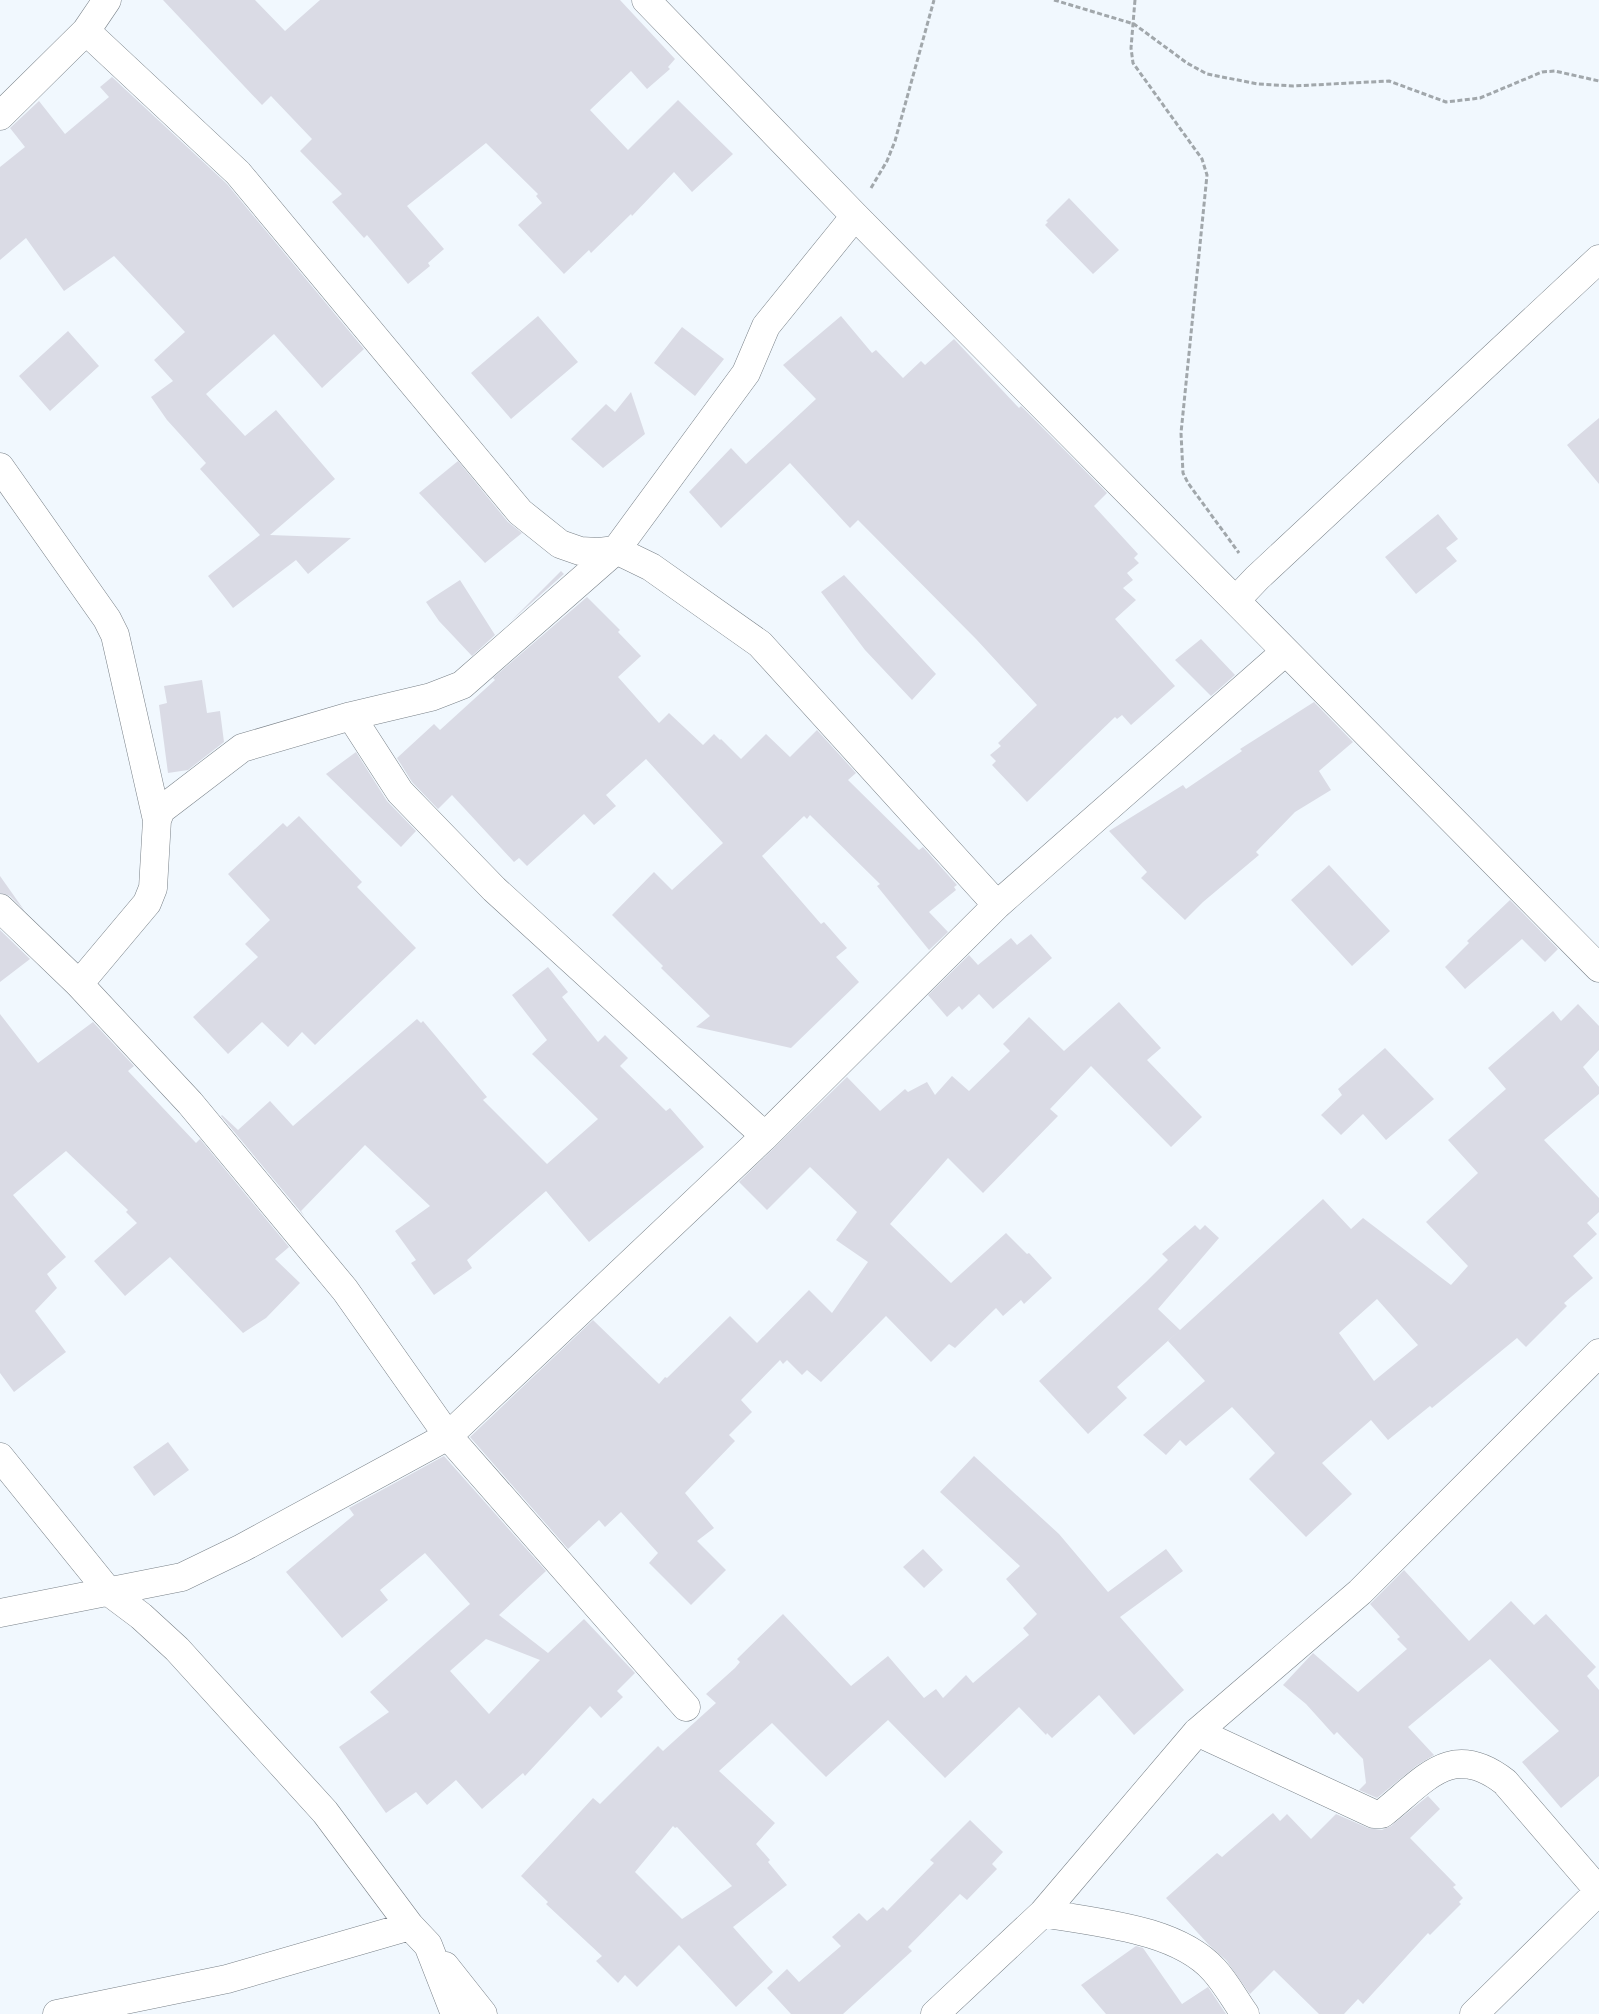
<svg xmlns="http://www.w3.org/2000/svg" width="1599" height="2014" font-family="'Space Grotesk',sans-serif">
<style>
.building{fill:#dadbe5;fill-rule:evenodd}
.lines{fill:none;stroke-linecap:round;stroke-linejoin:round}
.minor-casing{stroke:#798188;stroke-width:29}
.path{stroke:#a1a7ab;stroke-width:3;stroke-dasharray:5 2.5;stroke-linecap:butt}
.minor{stroke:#fff;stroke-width:28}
</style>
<rect width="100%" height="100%" fill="#f1f8fe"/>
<path class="building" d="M 163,0 L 255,0 L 285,31 L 320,0 L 620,0 L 675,59 L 668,67 L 670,69 L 647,89 L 631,71 L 590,110 L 628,150 L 678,100 L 733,154 L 692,192 L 674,172 L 632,216 L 631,214 L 591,253 L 589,250 L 564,274 L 518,225 L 542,203 L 536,196 L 538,194 L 486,143 L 407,206 L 444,249 L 428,263 L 430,266 L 408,284 L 367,235 L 364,238 L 332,202 L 342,194 L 300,151 L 312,139 L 271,96 L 262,105 Z
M 112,77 L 227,184 L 364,349 L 322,388 L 274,334 L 206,394 L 245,436 L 276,410 L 335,479 L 270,535 L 351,538 L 308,574 L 296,560 L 233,608 L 208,576 L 260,535 L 200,469 L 206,463 L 167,420 L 151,397 L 173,381 L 154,360 L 185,332 L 114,256 L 64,291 L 26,238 L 0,260 L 0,167 L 25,147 L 10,128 L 39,101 L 65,134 L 109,97 L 100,87 Z
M 1069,198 L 1119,250 L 1093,274 L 1045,225 L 1048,222 L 1046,221 Z
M 538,316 L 578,362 L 511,419 L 471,373 Z
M 841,316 L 872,353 L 876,350 L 903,378 L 921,361 L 925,365 L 954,339 L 1019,408 L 1021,406 L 1107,493 L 1094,506 L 1138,554 L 1134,558 L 1139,563 L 1127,573 L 1133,580 L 1123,588 L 1136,600 L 1115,619 L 1175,686 L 1131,725 L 1122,715 L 1117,719 L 1115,717 L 1027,802 L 992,765 L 996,761 L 990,755 L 1001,746 L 998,743 L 1037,705 L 976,639 L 858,520 L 850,528 L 790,463 L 721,528 L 689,492 L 731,448 L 746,464 L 816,399 L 783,365 Z
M 682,327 L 724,359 L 695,396 L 654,363 Z
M 68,331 L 99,366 L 50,411 L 19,376 Z
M 631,392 L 645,434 L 603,468 L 571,439 L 606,404 L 615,412 Z
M 1599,418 L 1599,484 L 1567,445 Z
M 458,461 L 508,522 L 522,533 L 485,563 L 419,493 Z
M 1438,514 L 1458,539 L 1446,548 L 1457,561 L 1416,594 L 1385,557 Z
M 561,571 L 564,574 L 511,621 Z
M 844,575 L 936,674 L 912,700 L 865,650 L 821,592 Z
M 460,580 L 495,635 L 472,656 L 439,621 L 426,602 Z
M 587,597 L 620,630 L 618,632 L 641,656 L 618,677 L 659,723 L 669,713 L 703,745 L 714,734 L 720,740 L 721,739 L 741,759 L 766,734 L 790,757 L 817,730 L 856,773 L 848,780 L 919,850 L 923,847 L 957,885 L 954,887 L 956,890 L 929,912 L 948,932 L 929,950 L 877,886 L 880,884 L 810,815 L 807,819 L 804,816 L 762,856 L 821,924 L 824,922 L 847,948 L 836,957 L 859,982 L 791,1048 L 696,1027 L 710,1016 L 661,968 L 663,966 L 612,915 L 654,872 L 672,890 L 723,843 L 646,759 L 606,795 L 616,806 L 594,825 L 584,814 L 527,866 L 519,858 L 514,862 L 452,795 L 438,809 L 412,782 L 397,758 L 434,724 L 440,730 L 495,680 L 493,678 Z
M 1201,639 L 1235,675 L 1211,696 L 1175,660 Z
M 202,680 L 207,713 L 220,711 L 224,742 L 188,770 L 168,773 L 159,705 L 167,703 L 164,686 Z
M 1314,702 L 1353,742 L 1319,771 L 1331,790 L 1295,812 L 1256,852 L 1259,855 L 1203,902 L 1185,920 L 1141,878 L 1147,872 L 1109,831 L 1183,785 L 1186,789 L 1242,751 L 1240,749 Z
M 356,752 L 387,801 L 416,831 L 401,847 L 326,774 Z
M 299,816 L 362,882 L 357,887 L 416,948 L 315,1045 L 302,1032 L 288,1047 L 262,1022 L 228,1054 L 193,1017 L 258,957 L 245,944 L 270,920 L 228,874 L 283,823 L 287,827 Z
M 1329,865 L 1390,931 L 1352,966 L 1291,900 Z
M 0,876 L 24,910 L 10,896 L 0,893 Z
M 1510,900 L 1558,949 L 1545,962 L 1522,939 L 1465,989 L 1445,967 L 1469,943 L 1467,941 Z
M 0,930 L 30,959 L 0,982 Z
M 1031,934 L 1052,958 L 993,1009 L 979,994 L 962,1010 L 959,1006 L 947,1017 L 928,995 L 969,955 L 978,965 L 1011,938 L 1017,945 Z
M 548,967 L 568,992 L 562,997 L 598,1042 L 605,1035 L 628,1058 L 620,1066 L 666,1111 L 670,1108 L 704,1147 L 589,1242 L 546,1191 L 467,1260 L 472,1268 L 434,1295 L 411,1263 L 416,1260 L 395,1231 L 430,1206 L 365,1145 L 301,1211 L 305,1217 L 221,1116 L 222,1115 L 238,1130 L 270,1101 L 293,1126 L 417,1019 L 421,1023 L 423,1021 L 487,1097 L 483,1100 L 547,1164 L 598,1119 L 532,1054 L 547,1040 L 512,995 Z
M 1119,1002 L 1161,1048 L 1147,1060 L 1202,1117 L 1171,1147 L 1091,1066 L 1050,1109 L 1058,1116 L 983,1193 L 948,1158 L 890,1224 L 951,1283 L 1006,1233 L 1027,1254 L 1029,1253 L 1052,1278 L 1024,1304 L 1021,1300 L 1003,1316 L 996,1308 L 955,1348 L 949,1344 L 931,1362 L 886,1316 L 821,1382 L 807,1370 L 802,1375 L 787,1360 L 783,1364 L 780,1360 L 741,1400 L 752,1412 L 729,1435 L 735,1441 L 685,1493 L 714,1528 L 697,1541 L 726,1570 L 691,1605 L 649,1563 L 658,1553 L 621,1512 L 605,1527 L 599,1520 L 568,1549 L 470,1437 L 593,1320 L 659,1384 L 665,1377 L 667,1378 L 730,1316 L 757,1343 L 809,1290 L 832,1313 L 868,1262 L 836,1240 L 857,1212 L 810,1167 L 767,1210 L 739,1182 L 847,1077 L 880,1111 L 905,1089 L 908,1092 L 927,1082 L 935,1095 L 952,1076 L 969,1091 L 1010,1051 L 1003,1044 L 1029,1017 L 1064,1051 Z
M 1578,1004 L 1599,1026 L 1599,1050 L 1583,1067 L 1599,1087 L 1599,1094 L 1544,1140 L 1599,1198 L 1599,1212 L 1587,1223 L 1597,1234 L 1573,1256 L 1593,1278 L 1564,1303 L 1567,1306 L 1526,1347 L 1517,1338 L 1432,1408 L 1430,1406 L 1388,1440 L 1371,1420 L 1322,1463 L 1352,1494 L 1306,1537 L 1249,1479 L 1275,1453 L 1232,1407 L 1186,1446 L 1180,1440 L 1166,1455 L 1143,1435 L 1205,1381 L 1168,1341 L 1323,1199 L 1351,1229 L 1363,1218 L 1451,1285 L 1468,1266 L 1426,1222 L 1478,1173 L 1448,1140 L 1506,1089 L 1488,1068 L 1553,1011 L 1561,1021 ZM 1377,1299 L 1418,1345 L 1374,1381 L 1339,1333 Z
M 0,1014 L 38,1063 L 93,1022 L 134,1066 L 128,1071 L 196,1143 L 200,1139 L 289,1247 L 275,1259 L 300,1283 L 266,1318 L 243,1333 L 170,1257 L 125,1296 L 94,1261 L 137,1223 L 126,1212 L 128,1210 L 66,1151 L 13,1195 L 66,1257 L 47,1274 L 57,1288 L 35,1311 L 66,1352 L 14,1392 L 0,1373 Z
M 1385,1048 L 1434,1099 L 1386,1140 L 1363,1114 L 1341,1135 L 1321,1115 L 1342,1095 L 1338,1089 Z
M 1195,1225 L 1200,1230 L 1205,1225 L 1219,1238 L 1158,1309 L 1180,1330 L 1117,1387 L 1127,1398 L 1088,1434 L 1039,1381 L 1146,1282 L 1168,1260 L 1162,1254 Z
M 168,1442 L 189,1470 L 154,1496 L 133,1467 Z
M 444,1456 L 546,1571 L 499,1615 L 548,1653 L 584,1619 L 635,1673 L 617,1691 L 623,1697 L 601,1718 L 590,1706 L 525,1776 L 523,1773 L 482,1809 L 456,1780 L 427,1805 L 416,1792 L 386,1813 L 339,1747 L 389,1712 L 370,1692 L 470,1604 L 425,1553 L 380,1590 L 388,1600 L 342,1638 L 286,1572 L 354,1515 L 349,1508 ZM 486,1639 L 540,1660 L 489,1714 L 450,1671 Z
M 974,1456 L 1059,1534 L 1108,1592 L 1166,1549 L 1183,1571 L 1120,1617 L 1184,1690 L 1134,1735 L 1099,1695 L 1052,1738 L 1047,1733 L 1046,1735 L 1019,1707 L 945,1778 L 888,1720 L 826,1777 L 772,1723 L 719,1771 L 775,1823 L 756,1844 L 770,1860 L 768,1862 L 787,1885 L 733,1927 L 773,1972 L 736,2007 L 679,1945 L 637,1987 L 625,1975 L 618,1983 L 596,1961 L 602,1956 L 546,1904 L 548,1902 L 521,1876 L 593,1798 L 600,1804 L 658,1746 L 663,1751 L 716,1703 L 706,1694 L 735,1668 L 740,1662 L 737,1659 L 783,1614 L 851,1686 L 888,1656 L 924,1698 L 936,1689 L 943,1698 L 966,1675 L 973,1683 L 1029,1635 L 1023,1628 L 1037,1614 L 1006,1579 L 1020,1566 L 940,1492 ZM 673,1826 L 675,1828 L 677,1827 L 732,1886 L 682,1919 L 635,1872 Z
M 923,1549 L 943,1570 L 924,1588 L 903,1567 Z
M 1404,1570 L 1469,1641 L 1511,1601 L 1534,1625 L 1546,1614 L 1596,1667 L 1587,1676 L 1599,1690 L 1599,1776 L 1561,1808 L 1522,1762 L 1559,1731 L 1490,1659 L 1408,1727 L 1434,1755 L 1416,1766 L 1377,1798 L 1359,1790 L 1366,1783 L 1363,1759 L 1337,1732 L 1334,1735 L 1306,1704 L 1283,1685 L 1313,1653 L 1358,1692 L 1407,1649 L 1397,1639 L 1400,1637 L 1370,1604 Z
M 1428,1796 L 1440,1809 L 1410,1838 L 1456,1885 L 1453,1887 L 1463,1898 L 1459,1902 L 1461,1904 L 1430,1935 L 1428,1933 L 1363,2004 L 1358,1999 L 1344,2014 L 1319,2014 L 1274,1970 L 1250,1994 L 1226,1960 L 1208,1944 L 1166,1898 L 1217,1853 L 1222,1857 L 1273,1813 L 1280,1821 L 1287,1814 L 1311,1839 L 1336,1814 L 1368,1828 L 1382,1830 L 1391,1826 Z
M 970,1820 L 1003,1852 L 992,1864 L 997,1869 L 967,1900 L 960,1894 L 908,1947 L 912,1951 L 843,2014 L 791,2014 L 767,1988 L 787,1969 L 799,1982 L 841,1946 L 832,1937 L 859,1913 L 867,1921 L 883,1907 L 887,1911 L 934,1863 L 930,1860 Z
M 1136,1946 L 1143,1948 L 1182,2004 L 1208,1987 L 1226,2014 L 1106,2014 L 1081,1985 Z"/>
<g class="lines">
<g class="minor-casing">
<path id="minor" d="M 646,0 L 855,216 L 1599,968
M 86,31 L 238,173 L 520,512 L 560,544 L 580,551 L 599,552 L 616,550 L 651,567 L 760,644 L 997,905
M 0,116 L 86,31 L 107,0
M 0,467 L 107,619 L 115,635 L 157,820
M 1237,599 L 1257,578 L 1599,259
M 351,716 L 400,792 L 494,889 L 765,1136
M 0,908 L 79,984 L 190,1103 L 345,1290 L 448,1436 L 686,1707
M 79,984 L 147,903 L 153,888 L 157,820 L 161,810 L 242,748 L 351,716 L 431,697 L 462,685 L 616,550 L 746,373 L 766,326 L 855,216
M 0,1457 L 109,1592 L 141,1616 L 177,1649 L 325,1812 L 410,1926 L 428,1945 L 455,2014
M 0,1613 L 182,1577 L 242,1548 L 448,1436 L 765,1136 L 997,905 L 1285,652
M 1197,1732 L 1374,1814 L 1382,1814 C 1425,1780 1451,1740 1505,1782 L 1599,1891
M 1043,1913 C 1096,1923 1176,1928 1214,1970 C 1226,1983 1235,2000 1245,2014
M 445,1966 L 483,2014
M 57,2014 L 227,1979 L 410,1926
M 935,2014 L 1043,1913 L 1197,1732 L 1360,1592 L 1599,1353
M 1474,2014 L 1599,1891"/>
</g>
<path class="path" d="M 1054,0 L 1134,24 L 1187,63 L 1207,74 L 1258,84 L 1293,86 L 1389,81 L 1446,102 L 1480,98 L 1542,72 L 1555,71 L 1599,81
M 1135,0 L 1131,48 L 1133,63 L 1202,159 L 1207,175 L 1181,433 L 1183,473 L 1188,483 L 1239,553
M 871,188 L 887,161 L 895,141 L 934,0"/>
<use href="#minor" class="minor"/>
</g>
</svg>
